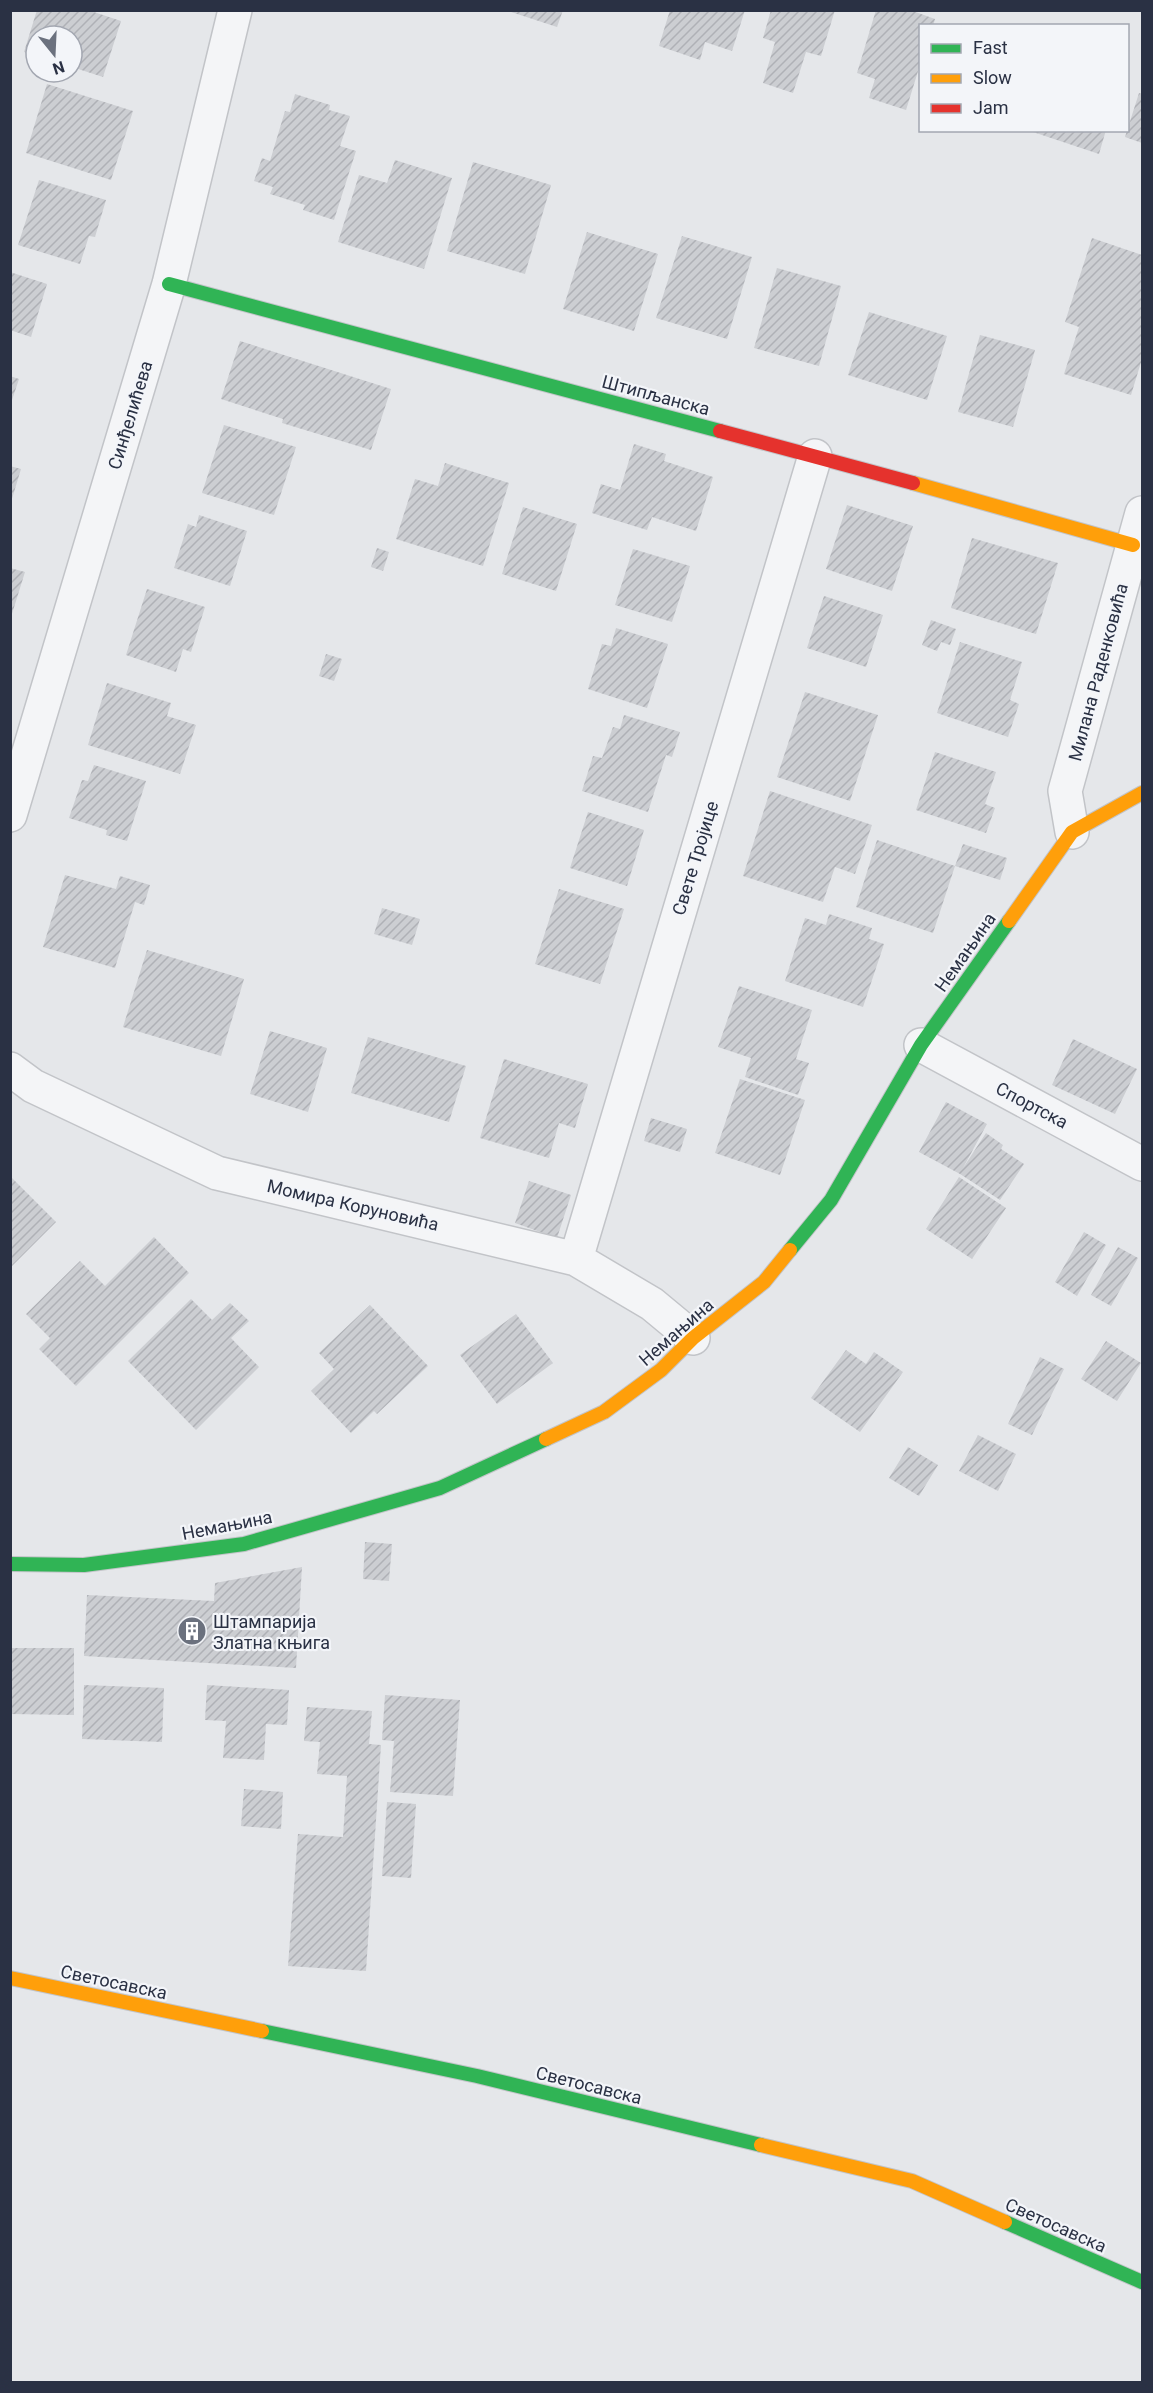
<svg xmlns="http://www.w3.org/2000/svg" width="1153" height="2393" font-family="Roboto,sans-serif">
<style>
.building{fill:url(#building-hatch)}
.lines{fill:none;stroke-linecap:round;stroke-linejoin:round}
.street-casing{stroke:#c2c4c8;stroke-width:36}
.fast-casing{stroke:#c2c4c8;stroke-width:16}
.slow-casing{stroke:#c2c4c8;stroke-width:16}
.jam-casing{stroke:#c2c4c8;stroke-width:16}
.street{stroke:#f4f5f7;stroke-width:33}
.fast{stroke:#30b455;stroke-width:14}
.slow{stroke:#ff9f0a;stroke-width:14}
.jam{stroke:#e5322d;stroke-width:14}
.labels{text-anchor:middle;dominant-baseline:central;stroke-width:4.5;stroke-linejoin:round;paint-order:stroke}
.street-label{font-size:18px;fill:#2a3144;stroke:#f3f5f9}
.poi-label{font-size:18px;fill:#2a3144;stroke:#f3f5f9;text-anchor:start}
</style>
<defs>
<pattern id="building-hatch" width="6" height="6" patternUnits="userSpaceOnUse" patternTransform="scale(1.5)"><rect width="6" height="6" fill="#ccced2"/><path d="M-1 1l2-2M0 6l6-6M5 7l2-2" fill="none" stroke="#afb1b6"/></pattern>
</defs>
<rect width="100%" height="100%" fill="#e5e7ea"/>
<path class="building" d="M 37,10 L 88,10 L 121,21 L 103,77 L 72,67 L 72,36 L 36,36 L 36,56 L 24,52 Z
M 505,10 L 563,10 L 557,27 Z
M 670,10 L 745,10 L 732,51 L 705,42 L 700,60 L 659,46 Z
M 771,10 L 835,10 L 821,56 L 806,52 L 793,93 L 763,83 L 775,42 L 763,38 Z
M 876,10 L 910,10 L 935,19 L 933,26 L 920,26 L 920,65 L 906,110 L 869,98 L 875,79 L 857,73 Z
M 47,84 L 133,111 L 111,180 L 26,153 Z
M 1139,93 L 1142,94 L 1142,143 L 1125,137 Z
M 295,94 L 330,105 L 329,110 L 350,116 L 340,146 L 356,151 L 334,220 L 303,210 L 305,205 L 270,194 L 273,187 L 254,181 L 262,158 L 270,161 L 285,111 L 290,112 Z
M 1027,130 L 1106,130 L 1099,154 Z
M 395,160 L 452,178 L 424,269 L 338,242 L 359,175 L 387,183 Z
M 473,162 L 551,185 L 525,274 L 447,251 Z
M 39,180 L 106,200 L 95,237 L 89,236 L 80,264 L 18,245 Z
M 587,232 L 658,254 L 634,331 L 563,309 Z
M 682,236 L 752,257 L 727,339 L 656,318 Z
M 1092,238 L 1142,255 L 1142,359 L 1131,395 L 1064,374 L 1079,327 L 1065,322 Z
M 777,268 L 841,286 L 819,366 L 754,348 Z
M 10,272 L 47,284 L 31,337 L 10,330 Z
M 869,312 L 947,336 L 927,400 L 848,375 Z
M 980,335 L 1035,350 L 1013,427 L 958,412 Z
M 240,341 L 391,389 L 371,450 L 282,423 L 283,419 L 221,399 Z
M 10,376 L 19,379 L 11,403 L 10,403 Z
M 224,425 L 296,447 L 274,515 L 202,493 Z
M 634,444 L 666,454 L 664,461 L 713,477 L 696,531 L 652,517 L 647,530 L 592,513 L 601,484 L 620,490 Z
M 445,463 L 509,483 L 483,566 L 396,539 L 415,479 L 438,486 Z
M 10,466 L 21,469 L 11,502 L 10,502 Z
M 847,505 L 913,526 L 892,591 L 826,569 Z
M 523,507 L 577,524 L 556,591 L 502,574 Z
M 199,515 L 247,531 L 230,586 L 174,568 L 188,524 L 196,527 Z
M 972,538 L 1058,563 L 1036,634 L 951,608 Z
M 377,548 L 389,552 L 383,571 L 371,567 Z
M 633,549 L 690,566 L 672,622 L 615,605 Z
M 10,568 L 25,572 L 11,617 L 10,617 Z
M 147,589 L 205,607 L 191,652 L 183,649 L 176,672 L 126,655 Z
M 824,596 L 883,615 L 866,667 L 807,648 Z
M 931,620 L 956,629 L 950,645 L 941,642 L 937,651 L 922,645 Z
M 616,628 L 668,644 L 647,708 L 588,689 L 602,644 L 611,646 Z
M 960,642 L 1022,662 L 1010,700 L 1019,704 L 1008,737 L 937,713 Z
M 326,654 L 342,659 L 334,681 L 319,676 Z
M 107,683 L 171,703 L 167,716 L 196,725 L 180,774 L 88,745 Z
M 805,692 L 878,715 L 850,801 L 777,777 Z
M 624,715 L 680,732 L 672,757 L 666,755 L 648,812 L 582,791 L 593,756 L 602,758 L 613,727 L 620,729 Z
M 935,752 L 996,772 L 985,804 L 995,808 L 986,833 L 916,810 Z
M 94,765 L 146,781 L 127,841 L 106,835 L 107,830 L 69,818 L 82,780 L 88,781 Z
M 770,791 L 872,825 L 855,874 L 835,867 L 823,902 L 743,876 Z
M 588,812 L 644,830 L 627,886 L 570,868 Z
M 877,840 L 955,866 L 933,933 L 856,907 Z
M 963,844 L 1007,858 L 1000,880 L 955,866 Z
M 65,875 L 116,889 L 120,876 L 150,885 L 144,905 L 135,902 L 115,968 L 43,947 Z
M 559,889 L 624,909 L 600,984 L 535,964 Z
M 382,908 L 420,919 L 412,945 L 374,934 Z
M 829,914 L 872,928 L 869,939 L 884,944 L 863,1007 L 785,981 L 805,918 L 826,925 Z
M 147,950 L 244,979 L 221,1056 L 123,1027 Z
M 739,986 L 812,1010 L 796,1059 L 809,1063 L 798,1095 L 745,1077 L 751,1058 L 718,1047 Z
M 270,1031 L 327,1048 L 308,1112 L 250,1094 Z
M 368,1037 L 466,1066 L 449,1122 L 351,1093 Z
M 1073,1039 L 1137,1069 L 1115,1114 L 1052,1085 Z
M 504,1059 L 588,1084 L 575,1128 L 559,1123 L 549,1158 L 480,1138 Z
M 740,1079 L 805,1100 L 780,1175 L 715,1153 Z
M 946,1102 L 987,1124 L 963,1168 L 986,1133 L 1003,1145 L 1001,1149 L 1024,1164 L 1000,1200 L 960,1174 L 919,1152 Z
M 651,1118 L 687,1129 L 680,1152 L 644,1141 Z
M 10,1176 L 56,1222 L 10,1268 Z
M 959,1177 L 1006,1208 L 972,1259 L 926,1229 Z
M 529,1181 L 571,1195 L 557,1238 L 515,1223 Z
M 1084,1232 L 1106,1245 L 1077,1296 L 1055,1282 Z
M 154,1237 L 189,1273 L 76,1386 L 39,1349 L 50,1338 L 26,1314 L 80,1261 L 105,1286 Z
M 1118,1247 L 1138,1258 L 1111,1306 L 1091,1295 Z
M 191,1299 L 212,1320 L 230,1303 L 249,1321 L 231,1338 L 259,1367 L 196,1430 L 128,1361 Z
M 370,1305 L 428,1366 L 377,1414 L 374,1411 L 351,1433 L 311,1391 L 334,1369 L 319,1353 Z
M 516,1314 L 553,1363 L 497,1404 L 460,1355 Z
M 1106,1341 L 1141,1363 L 1117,1401 L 1081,1379 Z
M 846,1350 L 866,1364 L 874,1352 L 903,1372 L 860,1432 L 811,1398 Z
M 1040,1357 L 1064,1369 L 1032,1435 L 1008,1424 Z
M 978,1435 L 1016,1454 L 998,1491 L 959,1471 Z
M 908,1447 L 938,1465 L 919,1496 L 889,1478 Z
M 365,1542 L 392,1544 L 389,1581 L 363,1579 Z
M 302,1567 L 296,1668 L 84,1656 L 87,1595 L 214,1601 L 215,1583 Z
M 11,1648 L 74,1648 L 74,1715 L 10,1714 Z
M 84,1685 L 164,1688 L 162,1742 L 82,1739 Z
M 207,1685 L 289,1690 L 287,1725 L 266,1724 L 264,1760 L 223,1758 L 226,1721 L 205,1720 Z
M 385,1695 L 460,1700 L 453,1796 L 390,1792 L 394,1741 L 382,1740 Z
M 307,1707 L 372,1711 L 369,1744 L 381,1745 L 366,1971 L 288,1966 L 298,1834 L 343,1837 L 347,1776 L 317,1774 L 320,1742 L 304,1741 Z
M 244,1789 L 283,1792 L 281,1829 L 241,1826 Z
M 387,1802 L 416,1804 L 411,1878 L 382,1876 Z"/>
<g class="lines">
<g class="street-casing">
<path id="street" d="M 10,815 L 169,284 L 235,10
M 1072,832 L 1065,791 L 1142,513
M 921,1045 L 1142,1164
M 10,1069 L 33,1086 L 217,1173 L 576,1259 L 652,1304 L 693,1338
M 576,1259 L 815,456"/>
</g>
<g class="fast-casing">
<path id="fast" d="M 169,284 L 720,431
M 790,1250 L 831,1200 L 921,1045 L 1009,921
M 10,1564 L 84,1565 L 244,1544 L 440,1488 L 546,1439
M 262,2031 L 477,2076 L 761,2145
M 1005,2222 L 1142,2282"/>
</g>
<g class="slow-casing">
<path id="slow" d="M 913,483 L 1133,545
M 1009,921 L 1072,832 L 1142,793
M 546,1439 L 604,1412 L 661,1370 L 693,1338 L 764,1282 L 790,1250
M 10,1978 L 262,2031
M 761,2145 L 912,2181 L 1005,2222"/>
</g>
<g class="jam-casing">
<path id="jam" d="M 720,431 L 913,483"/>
</g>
<use href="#street" class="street"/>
<use href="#fast" class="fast"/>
<use href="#slow" class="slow"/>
<use href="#jam" class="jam"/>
</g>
<defs>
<g id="building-disc" transform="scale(1.5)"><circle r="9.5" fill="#6b717e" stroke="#f3f5f9"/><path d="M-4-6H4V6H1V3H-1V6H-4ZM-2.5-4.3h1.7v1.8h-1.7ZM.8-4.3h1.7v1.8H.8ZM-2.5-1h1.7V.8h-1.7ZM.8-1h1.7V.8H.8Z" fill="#fff"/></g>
</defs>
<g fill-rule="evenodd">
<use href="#building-disc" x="192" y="1631"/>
</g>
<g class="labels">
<g class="street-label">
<text transform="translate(656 395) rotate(15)">Штипљанска</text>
<text transform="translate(130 415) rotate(-73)">Синђелићева</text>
<text transform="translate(1098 672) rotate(-75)">Милана Раденковића</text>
<text transform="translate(695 858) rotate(-73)">Свете Тројице</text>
<text transform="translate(965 952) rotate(-55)">Немањина</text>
<text transform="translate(1032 1105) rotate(28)">Спортска</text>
<text transform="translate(353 1205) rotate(13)">Момира Коруновића</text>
<text transform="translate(676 1332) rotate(-41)">Немањина</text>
<text transform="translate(227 1525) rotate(-11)">Немањина</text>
<text transform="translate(114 1982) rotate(12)">Светосавска</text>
<text transform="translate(589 2085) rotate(14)">Светосавска</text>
<text transform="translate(1056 2225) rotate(24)">Светосавска</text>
</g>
<g class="poi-label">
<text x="213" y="1621">Штампарија<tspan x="213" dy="21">Златна књига</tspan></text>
</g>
</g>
<rect width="1153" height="2393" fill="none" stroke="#2a3144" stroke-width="24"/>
<rect x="919" y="24" width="210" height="108" fill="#f3f5f9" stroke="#a3a7b1" stroke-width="1.5"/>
<rect x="931" y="44" width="30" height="9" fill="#30b455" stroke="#a3a7b1" stroke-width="1.5"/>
<text x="973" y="54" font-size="18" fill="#2a3144">Fast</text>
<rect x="931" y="74" width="30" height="9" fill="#ff9f0a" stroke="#a3a7b1" stroke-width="1.5"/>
<text x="973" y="84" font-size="18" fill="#2a3144">Slow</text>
<rect x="931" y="104" width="30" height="9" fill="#e5322d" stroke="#a3a7b1" stroke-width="1.5"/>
<text x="973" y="114" font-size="18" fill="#2a3144">Jam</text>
<g transform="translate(54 54) rotate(162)"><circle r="28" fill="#f3f5f9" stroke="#a3a7b1" stroke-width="1.5"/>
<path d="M0-4.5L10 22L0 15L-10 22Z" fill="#6b717e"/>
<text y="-9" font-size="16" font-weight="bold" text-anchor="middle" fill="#2a3144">N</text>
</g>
</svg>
